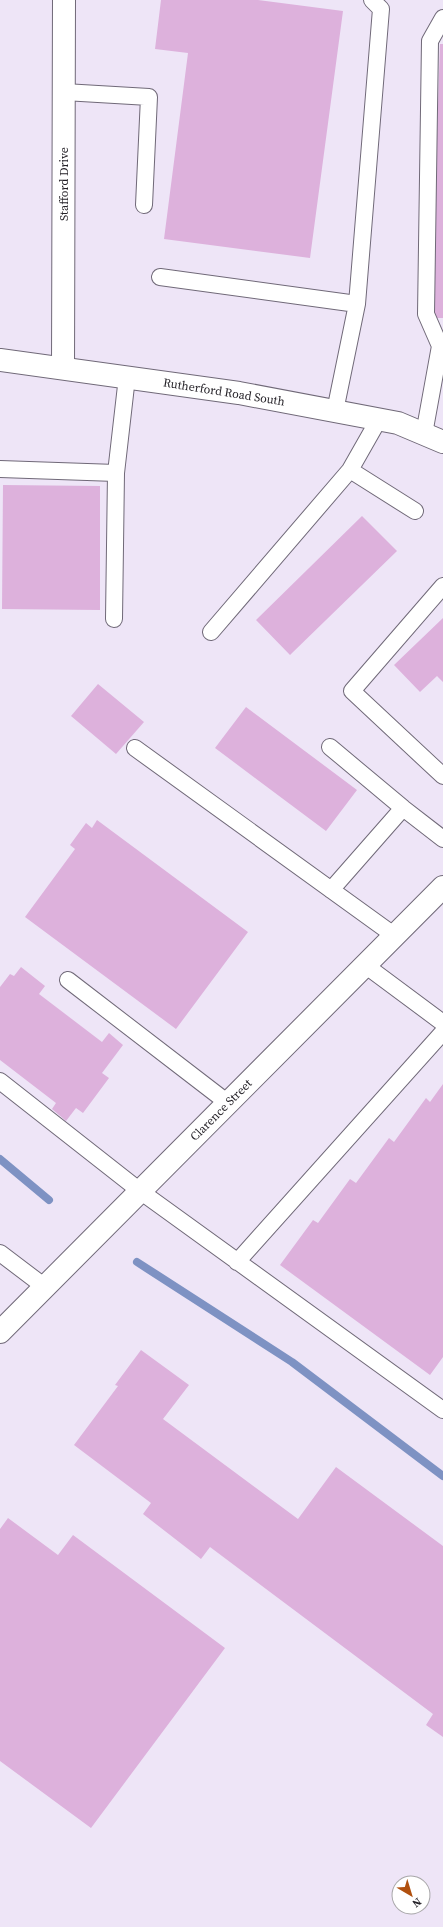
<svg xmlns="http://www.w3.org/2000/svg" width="443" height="1927" font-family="'Source Serif 4',serif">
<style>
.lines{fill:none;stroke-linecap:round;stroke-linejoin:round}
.stream{stroke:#7e92c3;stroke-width:8}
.building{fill:#ddb1dc}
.service-casing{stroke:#706978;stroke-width:18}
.minor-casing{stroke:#706978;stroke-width:24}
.tertiary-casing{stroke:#706978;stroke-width:24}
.service{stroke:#fff;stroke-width:16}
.minor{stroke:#fff;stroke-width:22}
.tertiary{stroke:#fff;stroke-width:22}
.labels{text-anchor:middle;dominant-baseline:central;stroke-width:3.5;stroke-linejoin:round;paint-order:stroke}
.street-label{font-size:12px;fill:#252228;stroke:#fff}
</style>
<rect width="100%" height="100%" fill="#eee5f7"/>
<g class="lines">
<path class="stream" d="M 0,1159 L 49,1200
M 137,1262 L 292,1362 L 443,1476"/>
</g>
<path class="building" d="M 161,0 L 258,0 L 343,11 L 310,258 L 164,239 L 188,53 L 155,49 Z
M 440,44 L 443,44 L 443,318 L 431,318 Z
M 3,485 L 100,486 L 100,610 L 2,609 Z
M 362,516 L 397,551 L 290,655 L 256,620 Z
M 443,618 L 443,682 L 437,676 L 420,692 L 394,665 Z
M 98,684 L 144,722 L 116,754 L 71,716 Z
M 246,707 L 357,790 L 326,831 L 215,748 Z
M 97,820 L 248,932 L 176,1029 L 25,917 L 75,849 L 70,845 L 86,823 L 92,828 Z
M 21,967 L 45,986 L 39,994 L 102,1042 L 109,1033 L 123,1045 L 102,1073 L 109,1078 L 83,1113 L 76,1108 L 66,1121 L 52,1109 L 56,1103 L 0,1060 L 0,987 L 10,974 L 14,976 Z
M 443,1084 L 443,1357 L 430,1375 L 280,1265 L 313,1220 L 318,1223 L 350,1179 L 356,1183 L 389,1138 L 394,1142 L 426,1098 L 430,1102 Z
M 141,1350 L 189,1385 L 163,1419 L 298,1519 L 336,1467 L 443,1546 L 443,1737 L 426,1725 L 433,1714 L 210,1547 L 201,1559 L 143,1514 L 151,1503 L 74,1445 L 118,1386 L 115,1385 Z
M 8,1518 L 58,1555 L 73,1535 L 225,1648 L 91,1828 L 0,1761 L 0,1529 Z"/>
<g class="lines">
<g class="service-casing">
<path id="service" d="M 64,92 L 149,97 L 144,205
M 160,277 L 357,304
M 335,411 L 357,304 L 381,9 L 372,0
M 424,434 L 440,346 L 426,314 L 430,41 L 443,18
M 0,469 L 116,473 L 127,377
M 350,470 L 415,511
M 443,586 L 352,691 L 443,776
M 114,619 L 116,473
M 211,632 L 350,470 L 379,419
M 330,747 L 403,808
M 135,748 L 395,936
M 331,890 L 403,808 L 443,839
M 365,965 L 443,1023
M 68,980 L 228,1103
M 0,1081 L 140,1191 L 443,1410
M 0,1253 L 45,1287
M 237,1262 L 443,1032"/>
</g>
<g class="minor-casing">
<path id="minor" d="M 63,368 L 64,0
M 0,1332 L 443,887"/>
</g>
<g class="tertiary-casing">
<path id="tertiary" d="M 0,360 L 239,393 L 398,423 L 443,442"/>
</g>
<use href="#service" class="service"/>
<use href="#minor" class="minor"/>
<use href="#tertiary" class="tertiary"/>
</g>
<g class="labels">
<g class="street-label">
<text transform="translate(64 184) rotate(-90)">Stafford Drive</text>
<text transform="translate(224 392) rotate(9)">Rutherford Road South</text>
<text transform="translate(221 1110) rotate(-45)">Clarence Street</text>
</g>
</g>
<g transform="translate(411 1895) rotate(142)"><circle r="19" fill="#ffffff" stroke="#a8a7a9"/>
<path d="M0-3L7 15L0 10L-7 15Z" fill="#b1500e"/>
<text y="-6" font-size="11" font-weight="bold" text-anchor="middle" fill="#252228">N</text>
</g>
</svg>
